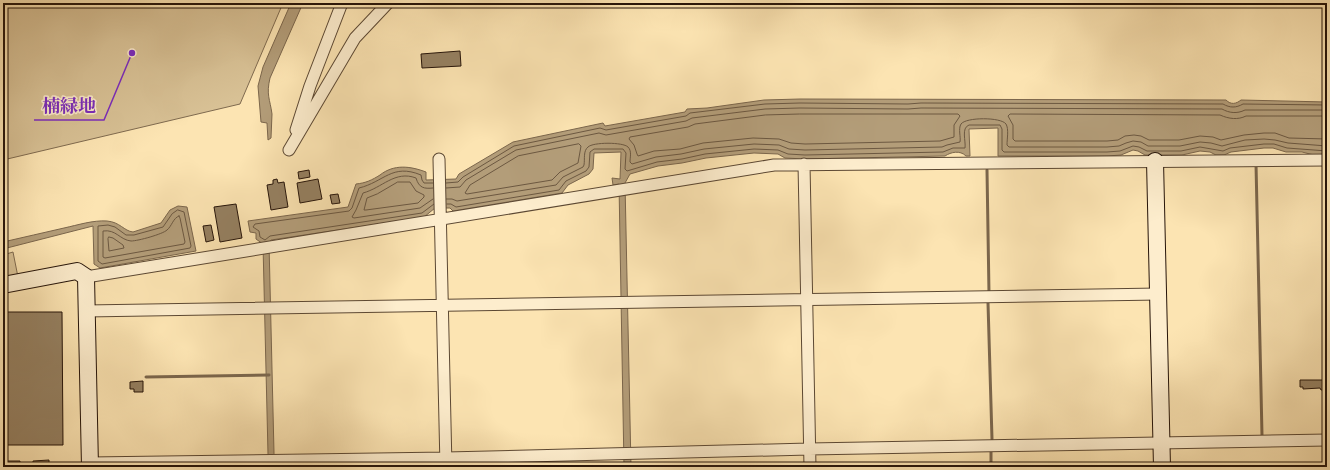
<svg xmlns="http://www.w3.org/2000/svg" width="1330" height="470" font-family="Cardo,'Noto Serif JP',serif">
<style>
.green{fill:#d8c195;stroke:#7f6a4f}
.water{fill:#b39d79;stroke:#7b664c}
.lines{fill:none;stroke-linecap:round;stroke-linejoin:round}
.shore{stroke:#6c5841;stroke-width:1}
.stream{stroke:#7b664c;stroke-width:3}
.building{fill:#958061;stroke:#261409}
.street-casing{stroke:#5c4833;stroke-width:13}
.secondary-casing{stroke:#261409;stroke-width:18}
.street{stroke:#fdedcd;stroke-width:11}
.secondary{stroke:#fdedcd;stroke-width:16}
.leader{fill:none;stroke:#7b2cbf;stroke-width:1.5}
.callout-dot{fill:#7b2cbf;stroke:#fdedcd;stroke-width:1.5}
.callout-label{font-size:18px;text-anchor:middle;font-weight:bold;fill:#7b2cbf;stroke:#fdedcd;stroke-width:3;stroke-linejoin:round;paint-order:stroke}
</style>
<rect width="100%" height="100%" fill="#fce4b2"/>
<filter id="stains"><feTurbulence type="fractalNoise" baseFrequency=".005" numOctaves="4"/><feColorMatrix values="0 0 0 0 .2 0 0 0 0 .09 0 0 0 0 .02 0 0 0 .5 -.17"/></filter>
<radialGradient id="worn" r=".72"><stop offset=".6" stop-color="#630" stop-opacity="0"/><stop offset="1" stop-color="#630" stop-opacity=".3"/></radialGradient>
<path class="green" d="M 3,3 L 283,3 L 240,104 L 3,160 Z
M 13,252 L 18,277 L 3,280 L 3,255 Z"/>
<path class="water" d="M 291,3 L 303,3 L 270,78 C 266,95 270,99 272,114 C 272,122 271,130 271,138 L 268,140 L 267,123 L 261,122 L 258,86 L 263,67 Z
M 800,99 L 1226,100 C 1231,105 1236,104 1241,100 L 1327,102 L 1327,154 L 1314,155 L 1302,152 L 1286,152 L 1273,148 L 1264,148 L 1231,152 L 1224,155 L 1216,155 L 1210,152 L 1200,151 L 1182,155 L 1145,155 L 1138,151 L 1133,150 L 1121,155 L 1107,156 L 998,156 L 998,128 L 969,129 L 970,156 L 966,156 C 960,150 951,152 945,156 L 805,159 L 785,158 L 778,154 L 754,153 L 706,158 L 682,163 L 658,166 L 630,174 L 625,183 L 631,467 L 624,467 L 619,184 L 613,185 L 612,178 L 620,179 L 621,152 L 594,153 L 593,169 L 589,174 L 568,185 L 562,193 L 453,211 L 450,208 L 435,208 L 424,217 L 271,240 L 269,243 L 274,453 L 274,467 L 267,467 L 268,454 L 263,244 L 256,239 L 256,233 L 250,232 L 248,221 L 348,207 L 356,184 C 366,183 372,180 380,175 C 394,164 410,166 426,172 L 426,180 L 456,179 L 459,174 L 513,142 L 603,123 L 605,126 L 685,112 L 687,109 L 707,108 L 764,100 Z
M 178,206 L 187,207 L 196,251 L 100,268 L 94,264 L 93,226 L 3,249 L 3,242 C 23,237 44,233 64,228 C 78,225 93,220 107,221 C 120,222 124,231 133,232 L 161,223 L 170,210 Z"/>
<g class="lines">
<path class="shore" d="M 800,114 L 958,114 L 960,116 L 954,125 L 954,137 L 940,141 L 805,144 L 791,143 L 779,139 L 753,138 L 703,143 L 680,149 L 654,151 L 638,156 L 637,154 L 634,145 L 629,139 L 630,137 L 688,127 L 695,124 L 765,115 Z
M 1327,116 L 1246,116 C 1238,120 1229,119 1220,115 L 1010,114 L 1008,116 L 1013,125 L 1013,139 L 1015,141 L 1107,141 L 1118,140 L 1125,136 L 1134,135 L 1141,136 L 1149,140 L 1179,140 L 1200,136 L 1213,137 L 1221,140 L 1244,135 L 1264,133 L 1275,133 L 1289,138 L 1327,139
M 579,144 L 581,146 L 578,163 L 560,172 L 552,180 L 467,194 L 465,193 L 470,185 L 518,156 Z
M 398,182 L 410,182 L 416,191 L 424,195 L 424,197 L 418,203 L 366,210 L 364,210 L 367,198 L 377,194 Z
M 433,183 L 424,183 L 422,180 L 421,175 C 392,163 384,182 359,188 L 352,208 L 349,211 L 255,224 L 253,227 L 259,231 L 260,237 L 265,240 L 270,236 L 422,213 L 434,204
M 446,183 L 458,182 L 463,177 L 514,146 L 600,128 L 606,130 L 686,116 L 690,113 L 765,104 L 800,103 L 908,104 L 921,103 L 1223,104 C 1230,108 1236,108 1243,104 L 1327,105
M 433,188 C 424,189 419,188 416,178 C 395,170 382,188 363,193 L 356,210 L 352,217 L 354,218 L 420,208 L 433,199
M 446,188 L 460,187 L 466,180 L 516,150 L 599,133 L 606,135 L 686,121 L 692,118 L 765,109 L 800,108 L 908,109 L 921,108 L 1222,109 C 1229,113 1237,114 1245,110 L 1327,110
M 446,199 L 452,199 L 457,201 L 556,185 L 563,177 L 583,167 L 584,165 C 585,159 583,151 588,147 C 593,142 623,142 628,147 C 632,151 630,157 630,162 L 632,164 L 656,157 L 681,154 L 704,149 L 754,144 L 779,145 L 789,149 L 805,150 L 942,147 L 947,145 L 960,142 C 961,137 958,129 961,124 C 966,117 1001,117 1006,124 C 1009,129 1007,139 1007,145 L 1009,147 L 1107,147 L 1119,146 L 1126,143 L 1133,141 L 1141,142 L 1148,146 L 1180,146 L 1200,142 L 1211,143 L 1222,146 L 1245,140 L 1264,139 L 1275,140 L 1288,143 L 1327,146
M 447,204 L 451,204 L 456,207 L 559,190 L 566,181 L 586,171 L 589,167 L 590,152 L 594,149 L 623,149 L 626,153 L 625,169 L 627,171 L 657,162 L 682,159 L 705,154 L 754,149 L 778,150 L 788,154 L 805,155 L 943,152 L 953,148 L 965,148 C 966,141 961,128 969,125 L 1000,125 L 1002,129 L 1002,150 L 1004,152 L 1107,152 L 1120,151 L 1133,146 L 1139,147 L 1147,151 L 1181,151 L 1200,147 L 1223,151 L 1230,148 L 1264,144 L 1274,144 L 1287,148 L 1327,151
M 178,210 L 184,212 L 191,246 L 190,248 L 102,264 L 98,261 L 98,226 L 108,225 L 115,227 L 126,235 L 134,235 L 163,227 L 172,214 Z
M 179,216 L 180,218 L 185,242 L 184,244 L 105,258 L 103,257 L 103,231 C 116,229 120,240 131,241 C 138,241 163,234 167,230 C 172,226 173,218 179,216 Z
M 109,237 L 113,238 L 123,245 L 124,248 L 109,251 L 108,239 Z"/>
<path class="stream" d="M 1256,164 L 1262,435
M 987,170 L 989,293
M 988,303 L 992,439
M 146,377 L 269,375
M 991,451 L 991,467"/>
</g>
<path class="building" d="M 460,51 L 461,66 L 422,68 L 421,54 Z
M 309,170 L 310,177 L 299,179 L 298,172 Z
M 277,179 L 278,183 L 284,182 L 288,207 L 271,210 L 267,185 L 273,184 L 273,180 Z
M 318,179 L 322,199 L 300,203 L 297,183 Z
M 338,194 L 340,203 L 332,204 L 330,195 Z
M 236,204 L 242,238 L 220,242 L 214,207 Z
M 211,225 L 214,240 L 206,242 L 203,226 Z
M 5,312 L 62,312 L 63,445 L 7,445 Z
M 3,327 L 5,327 L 5,345 L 3,345 Z
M 3,356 L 6,357 L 6,372 L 3,372 Z
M 1300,380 L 1327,380 L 1327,390 L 1321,390 L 1320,388 L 1303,389 L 1303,387 L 1300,387 Z
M 143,381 L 143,392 L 134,392 L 134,389 L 130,389 L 130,382 Z
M 3,386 L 6,386 L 6,403 L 3,403 Z
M 3,414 L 6,414 L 6,431 L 3,431 Z
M 49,460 L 49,467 L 33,467 L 33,461 Z
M 3,461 L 20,461 L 20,467 L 3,467 Z"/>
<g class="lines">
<g class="street-casing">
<path id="street" d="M 296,130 L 310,86 L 342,3
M 289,150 L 355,38 L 388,3
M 439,159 L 446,467
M 804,164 L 810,467
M 86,277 L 774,165 L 1327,160
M 86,311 L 1159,294
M 90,463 L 446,458 L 809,449 L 1327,440"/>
</g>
<g class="secondary-casing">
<path id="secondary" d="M 1155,161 L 1162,467
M 3,285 L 77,271 L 86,277 L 90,467"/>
</g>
<use href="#street" class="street"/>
<use href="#secondary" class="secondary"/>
</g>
<path class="leader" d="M132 53L104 120H34"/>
<circle class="callout-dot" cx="132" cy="53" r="4"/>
<g class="callout-label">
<text x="69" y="112">楠緑地</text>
</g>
<rect width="1330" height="470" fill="none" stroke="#fce4b2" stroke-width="16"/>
<rect x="4" y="4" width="1322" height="462" fill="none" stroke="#261409" stroke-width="2"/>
<rect x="8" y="8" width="1314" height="454" fill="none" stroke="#261409"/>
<rect width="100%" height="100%" filter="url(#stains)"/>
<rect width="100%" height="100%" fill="url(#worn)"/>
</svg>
